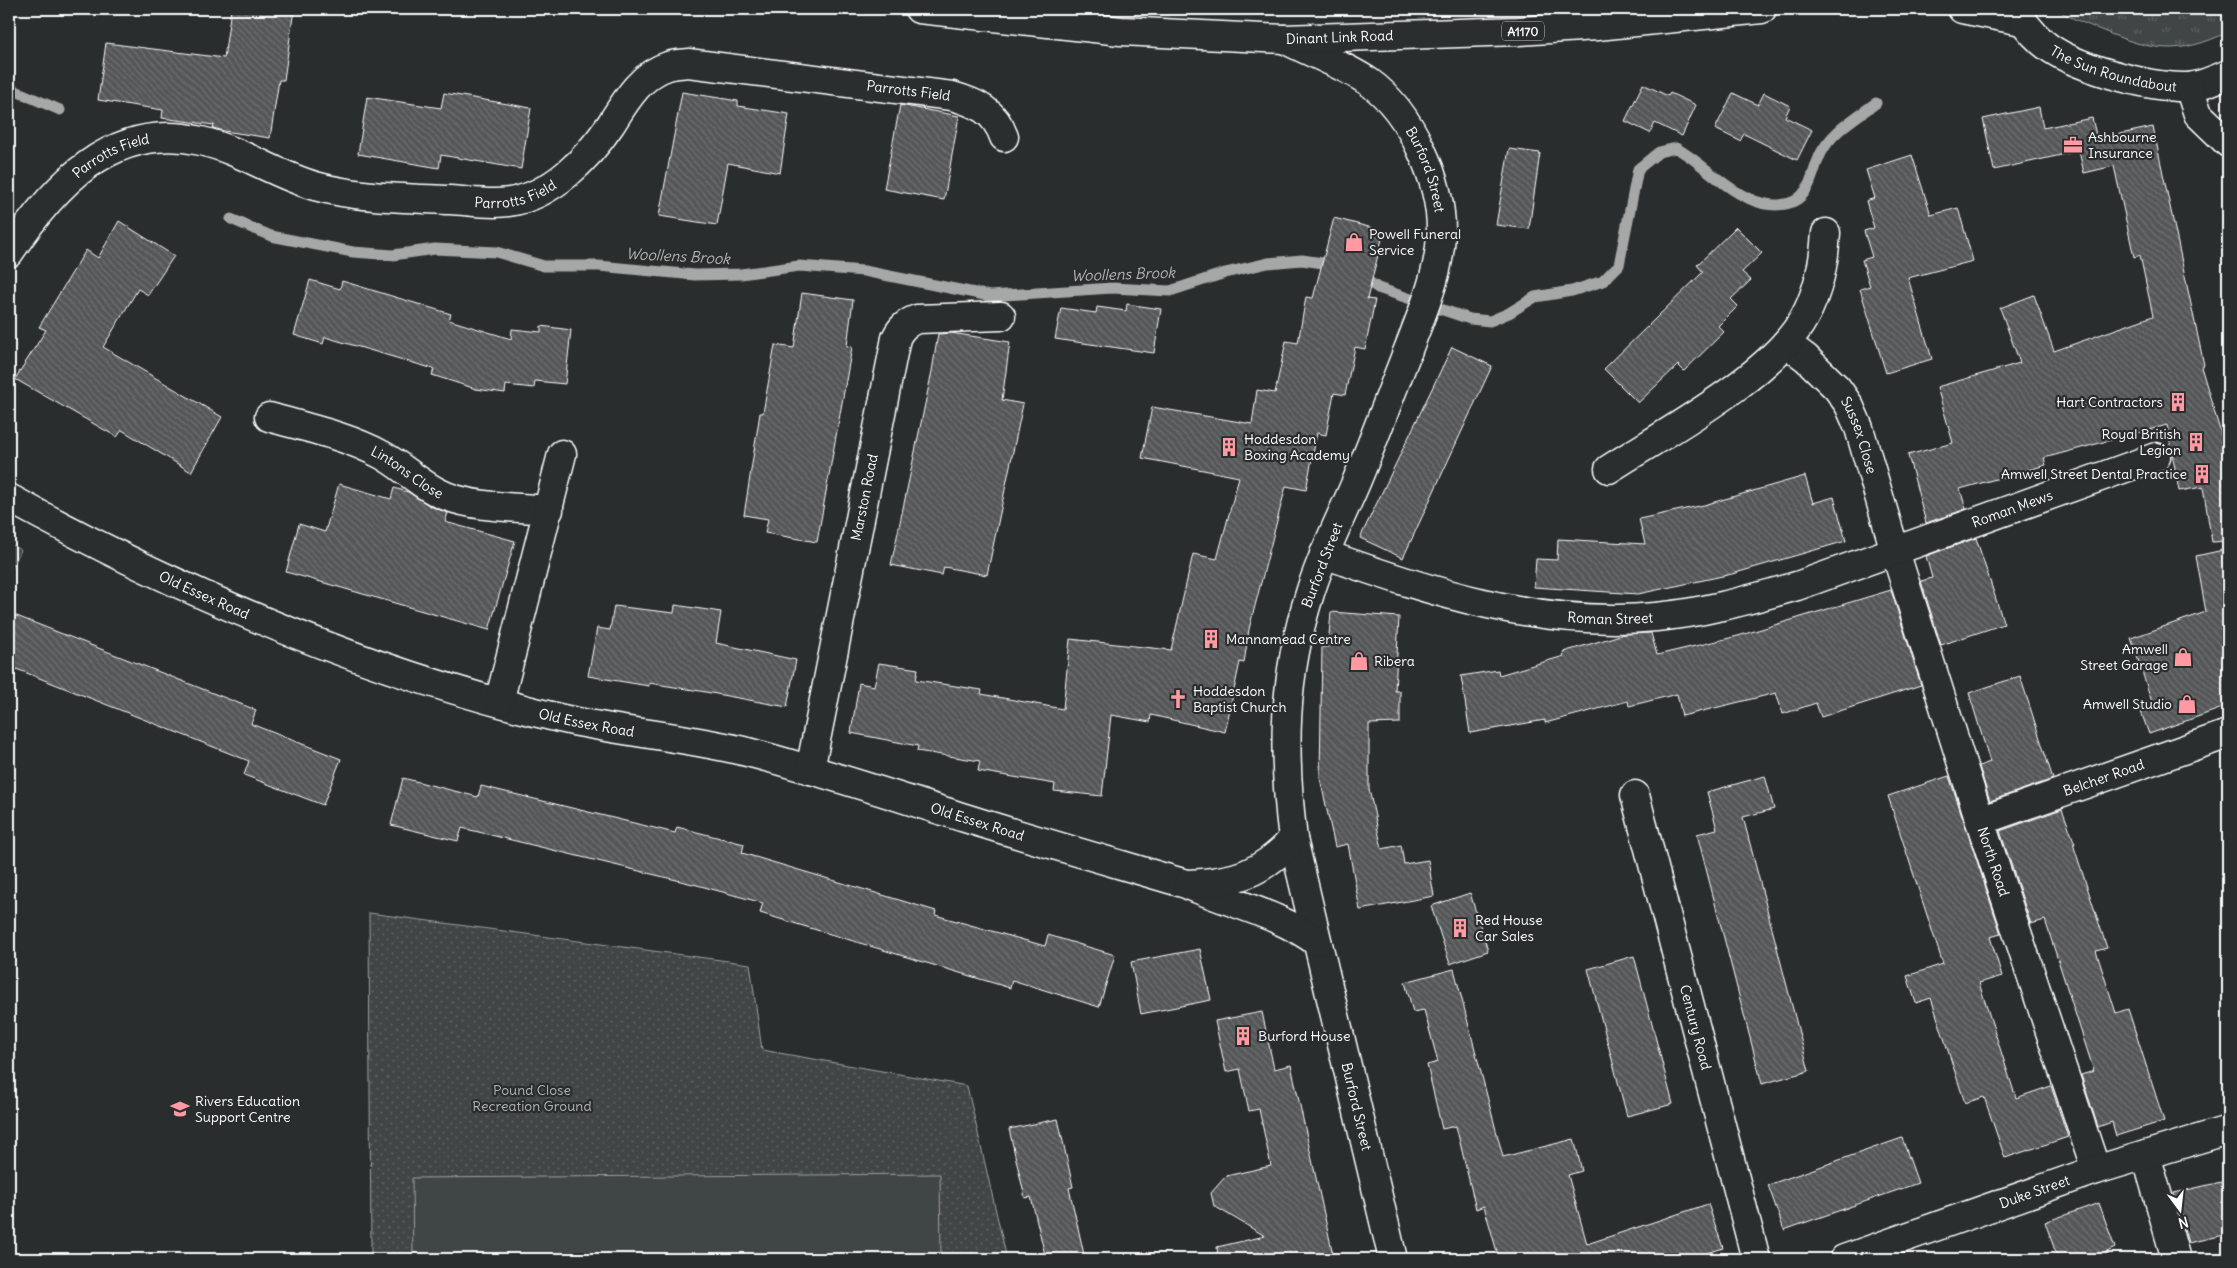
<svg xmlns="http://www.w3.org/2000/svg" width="2237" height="1268" font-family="Delius,sans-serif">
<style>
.grass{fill:url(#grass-tufts);stroke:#a0a2a2}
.park{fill:url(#park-dots);stroke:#a0a2a2}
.garden{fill:#414445;stroke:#a0a2a2}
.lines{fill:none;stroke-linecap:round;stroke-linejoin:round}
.stream{stroke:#a6a7a7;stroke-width:11}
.building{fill:url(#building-back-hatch);stroke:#fff}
.minor-casing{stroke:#fff;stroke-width:31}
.major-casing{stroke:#fff;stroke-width:31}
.minor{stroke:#2a2d2e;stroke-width:28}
.major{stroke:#2a2d2e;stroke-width:28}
.labels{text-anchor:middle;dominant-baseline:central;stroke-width:4.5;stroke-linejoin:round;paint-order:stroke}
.shield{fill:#2a2d2e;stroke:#bfc0c0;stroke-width:1}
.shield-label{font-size:12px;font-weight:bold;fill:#fff}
.street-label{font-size:14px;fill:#fff;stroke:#2a2d2e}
.poi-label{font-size:14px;fill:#fff;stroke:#2a2d2e;text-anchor:start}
.park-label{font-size:14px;fill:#b3b4b5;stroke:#2a2d2e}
.water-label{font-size:15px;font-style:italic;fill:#b4b6b6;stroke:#2a2d2e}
</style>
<defs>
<pattern id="grass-tufts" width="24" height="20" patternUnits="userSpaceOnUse" patternTransform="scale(1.25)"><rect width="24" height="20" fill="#414445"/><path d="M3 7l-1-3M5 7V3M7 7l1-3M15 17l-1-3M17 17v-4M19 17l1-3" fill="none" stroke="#5e6061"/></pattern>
<pattern id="park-dots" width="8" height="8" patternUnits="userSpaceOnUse" patternTransform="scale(1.25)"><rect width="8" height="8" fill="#414445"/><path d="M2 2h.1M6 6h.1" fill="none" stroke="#5e6061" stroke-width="1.8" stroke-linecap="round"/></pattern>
<pattern id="building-back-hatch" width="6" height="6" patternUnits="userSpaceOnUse" patternTransform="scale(1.25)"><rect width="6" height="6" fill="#555758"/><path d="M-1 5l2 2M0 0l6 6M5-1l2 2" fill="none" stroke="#6e7071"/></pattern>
</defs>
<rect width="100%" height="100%" fill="#2a2d2e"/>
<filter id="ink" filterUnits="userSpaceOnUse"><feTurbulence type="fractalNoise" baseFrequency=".02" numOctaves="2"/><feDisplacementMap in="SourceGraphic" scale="10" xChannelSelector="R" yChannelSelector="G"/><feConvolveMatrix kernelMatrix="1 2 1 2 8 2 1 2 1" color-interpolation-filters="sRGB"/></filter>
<g filter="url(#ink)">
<path class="grass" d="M 1175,9 L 1281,9 L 1281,13 Z
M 1437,9 L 1557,9 L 1437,14 Z
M 2056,9 L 2228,9 L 2228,32 C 2179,56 2151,51 2101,30 C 2086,24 2070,18 2056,9 Z
M 9,543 L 21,550 L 9,574 Z"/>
<path class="park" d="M 369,913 L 750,964 L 762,1050 L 967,1086 L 1007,1259 L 371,1259 Z"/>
<path class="garden" d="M 940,1174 L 941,1259 L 413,1259 L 412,1178 Z"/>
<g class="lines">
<path class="stream" d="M 9,88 L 60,110
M 231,219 L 271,236 L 353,252 L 393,255 L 435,249 L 496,252 L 544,266 L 599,266 L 695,275 L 741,274 L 799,266 L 864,271 L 990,296 L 1112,288 L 1170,291 L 1225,273 L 1268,263 L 1302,260 L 1337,265
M 1359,275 L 1378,288 L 1470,319 L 1490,321 L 1509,313 L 1535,297 L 1572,291 L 1603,281 L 1619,265 L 1638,169 L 1659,152 L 1676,148 C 1702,162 1721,186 1748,198 C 1766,207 1794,210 1806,190 C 1814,178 1815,161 1824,148 C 1836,129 1858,116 1876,103"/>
</g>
<path class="building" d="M 231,9 L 294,9 L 284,80 L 279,80 L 270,138 L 224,131 L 213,128 L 214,125 L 162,118 L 163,110 L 98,100 L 106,43 L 224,58 Z
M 1643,84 L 1668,96 L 1670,93 L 1696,105 L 1682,136 L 1655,123 L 1650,133 L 1625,121 Z
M 682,92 L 738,101 L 738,106 L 789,114 L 780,173 L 728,163 L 717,225 L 659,216 Z
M 444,93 L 531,108 L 521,169 L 441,155 L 439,168 L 358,154 L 367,97 L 441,108 Z
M 1733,93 L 1758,105 L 1764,93 L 1790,106 L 1785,117 L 1812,130 L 1797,160 L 1744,134 L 1740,141 L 1715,129 Z
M 900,105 L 959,116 L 944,200 L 884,189 Z
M 2039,107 L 2043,128 L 2092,118 L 2097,139 L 2153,127 L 2204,365 L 2201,367 L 2228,457 L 2228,541 L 2212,542 L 2203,487 L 2179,491 L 2167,425 L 2044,458 L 2046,465 L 1960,489 L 1966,509 L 1926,523 L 1908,455 L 1953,443 L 1937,387 L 2020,363 L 2000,308 L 2034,295 L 2054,351 L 2153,316 L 2140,255 L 2134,257 L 2114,166 L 2084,173 L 2079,151 L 1994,170 L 1983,119 Z
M 1509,149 L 1540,153 L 1529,229 L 1496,225 Z
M 1912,155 L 1931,215 L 1958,208 L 1973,261 L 1908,278 L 1932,359 L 1886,373 L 1860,289 L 1870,286 L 1862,260 L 1872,257 L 1864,231 L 1874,228 L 1866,201 L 1875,198 L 1866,170 Z
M 1334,218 L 1384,231 L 1367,299 L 1375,300 L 1365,349 L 1355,347 L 1345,395 L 1334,393 L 1326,435 L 1317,433 L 1306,490 L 1286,486 L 1249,629 L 1244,663 L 1240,662 L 1225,732 L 1151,715 L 1150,722 L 1111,715 L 1102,796 L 1054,791 L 1055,784 L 978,771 L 980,761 L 917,751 L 918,746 L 851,733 L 859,683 L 874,686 L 879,663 L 918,669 L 916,680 L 982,690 L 981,694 L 1063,709 L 1070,639 L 1171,650 L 1193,554 L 1217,559 L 1239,477 L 1142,458 L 1152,407 L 1252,424 L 1257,390 L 1275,393 L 1286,341 L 1298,343 L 1306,297 L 1313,298 Z
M 119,221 L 174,256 L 148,295 L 138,289 L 103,347 L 222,417 L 191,472 L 122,430 L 117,437 L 15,379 L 46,330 L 39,327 L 86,250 L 98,258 Z
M 1736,227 L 1762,253 L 1742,272 L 1751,280 L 1731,299 L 1738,306 L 1718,326 L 1724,332 L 1684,371 L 1678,365 L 1638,403 L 1604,369 L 1703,272 L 1697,265 Z
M 310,280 L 340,289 L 342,281 L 451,314 L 449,320 L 511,339 L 512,329 L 541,332 L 541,326 L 571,330 L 565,384 L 535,381 L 534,388 L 506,385 L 505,393 L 476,389 L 432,375 L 434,369 L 325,337 L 323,344 L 294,335 Z
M 802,293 L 853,300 L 847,346 L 852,347 L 817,542 L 765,533 L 768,519 L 744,515 L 760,413 L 763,413 L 775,345 L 794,348 Z
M 1127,304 L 1161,309 L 1154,353 L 1055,339 L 1061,308 L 1096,313 L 1097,307 L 1126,311 Z
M 951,333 L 1010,342 L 1002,400 L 1023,404 L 987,575 L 944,567 L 942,575 L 891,565 L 932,371 L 938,334 Z
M 1452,347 L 1492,366 L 1403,558 L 1360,538 Z
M 1805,476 L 1813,503 L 1834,497 L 1846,541 L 1732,574 L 1638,594 L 1534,587 L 1536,559 L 1557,560 L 1558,539 L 1645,544 L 1639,519 L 1704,505 Z
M 339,484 L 391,499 L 394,488 L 408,492 L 430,506 L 448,513 L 445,522 L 515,541 L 489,630 L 286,572 L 299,524 L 325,532 Z
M 1976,538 L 2004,624 L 1941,645 L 1921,581 L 1932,578 L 1926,556 Z
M 2228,549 L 2228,706 L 2149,734 L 2139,706 L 2152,702 L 2131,638 L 2206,612 L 2196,556 Z
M 1891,590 L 1921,685 L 1821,717 L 1816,703 L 1783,714 L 1776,693 L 1682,716 L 1677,694 L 1629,706 L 1628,701 L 1545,723 L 1545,720 L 1470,733 L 1461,676 L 1498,670 L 1499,675 L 1564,656 L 1563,652 L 1624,634 L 1651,633 L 1657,655 L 1738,636 Z
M 675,605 L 721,612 L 716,643 L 796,660 L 787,707 L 700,691 L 649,683 L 649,686 L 588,676 L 597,628 L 610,630 L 614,606 L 674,613 Z
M 1331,612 L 1399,617 L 1395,691 L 1400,691 L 1400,723 L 1369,724 L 1369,789 L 1382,849 L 1401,845 L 1404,864 L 1428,860 L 1434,896 L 1360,910 L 1348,844 L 1335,847 L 1320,778 L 1322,647 L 1328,647 Z
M 9,613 L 256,710 L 251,724 L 341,759 L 323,805 L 244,775 L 249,761 L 9,666 Z
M 2020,676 L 2053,779 L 1990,801 L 1979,766 L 1990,762 L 1969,693 Z
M 1765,776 L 1774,809 L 1743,817 L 1809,1071 L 1762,1084 L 1697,834 L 1717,829 L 1707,792 Z
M 1949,776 L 2001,934 L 1990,937 L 2002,976 L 1979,983 L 2016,1098 L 2051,1086 L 2068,1137 L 2005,1158 L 1984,1097 L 1965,1103 L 1931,998 L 1916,1003 L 1907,976 L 1943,964 L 1888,796 Z
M 403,778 L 478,797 L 481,786 L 675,833 L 677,827 L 744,844 L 742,853 L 936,911 L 935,915 L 1045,946 L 1048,935 L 1115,955 L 1099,1007 L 1012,980 L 1010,988 L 760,913 L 763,903 L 697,885 L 462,828 L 458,841 L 391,825 Z
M 2062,809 L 2075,844 L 2073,844 L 2107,948 L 2096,951 L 2116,1013 L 2128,1009 L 2164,1121 L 2116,1136 L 2112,1122 L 2098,1127 L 2081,1075 L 2094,1071 L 2045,920 L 2031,924 L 2000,831 Z
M 1470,893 L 1488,951 L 1450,964 L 1431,906 Z
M 1200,949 L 1211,1000 L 1141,1014 L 1131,962 Z
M 1634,956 L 1673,1104 L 1627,1116 L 1588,969 Z
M 1454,969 L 1503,1157 L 1574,1139 L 1582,1171 L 1568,1175 L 1587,1244 L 1708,1204 L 1723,1248 L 1690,1259 L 1499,1259 L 1484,1206 L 1476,1209 L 1456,1126 L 1442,1129 L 1427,1065 L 1438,1062 L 1424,1010 L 1413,1012 L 1405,982 Z
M 1262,1012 L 1274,1069 L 1291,1065 L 1334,1259 L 1218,1259 L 1217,1247 L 1265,1236 L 1214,1206 L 1211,1193 L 1226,1176 L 1271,1166 L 1259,1109 L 1249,1111 L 1240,1069 L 1226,1072 L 1215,1021 Z
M 1058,1119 L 1073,1187 L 1069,1188 L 1085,1259 L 1046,1259 L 1031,1197 L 1025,1198 L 1009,1129 Z
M 1902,1138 L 1918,1183 L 1784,1230 L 1768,1185 Z
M 2221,1182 L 2224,1192 L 2228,1191 L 2228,1234 L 2188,1243 L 2174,1193 Z
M 2099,1203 L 2115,1248 L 2107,1252 L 2110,1259 L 2058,1259 L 2045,1222 Z"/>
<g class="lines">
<g class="minor-casing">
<g id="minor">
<path id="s1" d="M 1284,39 C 1311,53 1344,65 1369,82 C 1411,112 1442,182 1441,233 C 1440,273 1422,313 1408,350 C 1391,393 1375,437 1357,480 C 1341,518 1322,554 1310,593 C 1283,677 1282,752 1293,839 L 1393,1259"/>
<path id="s2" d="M 9,253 C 53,187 112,120 201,141 C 241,150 276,175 315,186 C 358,198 405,198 450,200 C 469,201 490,205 509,202 C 552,196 588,158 611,124 C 625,102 641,74 668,66 C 674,64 681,64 688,63 L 952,96 C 977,103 995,111 1004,137"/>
<path id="s3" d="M 1786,343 L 1806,358 L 1837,388 L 1849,405 L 1859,428 L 1895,551 L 1980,821 L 2096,1170"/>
<path id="s4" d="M 269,417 C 307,428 347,436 382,455 C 404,467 422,487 446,496 C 477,508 516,507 549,510"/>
<path d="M 1609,469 C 1666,432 1772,376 1804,318 C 1819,291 1824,263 1826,233"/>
<path id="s5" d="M 9,498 C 182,593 366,672 559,718 C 624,733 691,737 755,754 C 826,773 895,796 965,818 C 1038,841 1112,862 1186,884 C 1230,904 1278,913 1317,942"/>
<path id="s6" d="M 1324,554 C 1432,592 1540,628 1656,617 C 1704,613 1751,599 1797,586 L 2156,457"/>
<path d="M 499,702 L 562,454"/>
<path id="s7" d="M 810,770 L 896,338 C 901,328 906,323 917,319 L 1001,316"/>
<path id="s8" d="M 1635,795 L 1756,1259"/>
<path id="s9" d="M 1980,821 L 2228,734"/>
<path d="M 1188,884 C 1234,882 1262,874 1293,839"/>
<path d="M 2146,1155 L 2176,1259"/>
<path id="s10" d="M 1844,1259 L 2096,1170 L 2228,1130"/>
</g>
</g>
<g class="major-casing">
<g id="major">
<path id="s11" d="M 919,9 L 1121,31 L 1284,39 L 1518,31 L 1597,26 L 1762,9"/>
<path d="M 1962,9 L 2022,21"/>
<path id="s12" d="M 2016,9 C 2022,21 2031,32 2042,42 C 2070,67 2150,88 2188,87 C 2201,86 2216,79 2228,74"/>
<path d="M 2189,87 L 2198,114 L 2228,143"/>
</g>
</g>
<use href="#minor" class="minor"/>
<use href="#major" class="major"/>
</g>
</g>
<defs>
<g id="office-bare" transform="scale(1.5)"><path d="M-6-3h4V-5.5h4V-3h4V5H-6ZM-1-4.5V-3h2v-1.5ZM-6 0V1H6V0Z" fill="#ff9aa2" stroke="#2a2d2e" stroke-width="2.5" paint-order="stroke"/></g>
<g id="shop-bare" transform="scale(1.5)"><path d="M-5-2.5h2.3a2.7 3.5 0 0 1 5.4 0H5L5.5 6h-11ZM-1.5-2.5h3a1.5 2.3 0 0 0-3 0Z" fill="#ff9aa2" stroke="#2a2d2e" stroke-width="2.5" paint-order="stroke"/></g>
<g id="building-bare" transform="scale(1.5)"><path d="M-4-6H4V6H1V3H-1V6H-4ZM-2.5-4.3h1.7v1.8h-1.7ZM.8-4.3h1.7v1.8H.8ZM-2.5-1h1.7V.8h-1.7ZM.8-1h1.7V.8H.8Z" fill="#ff9aa2" stroke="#2a2d2e" stroke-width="2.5" paint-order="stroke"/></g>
<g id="church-bare" transform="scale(1.5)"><path d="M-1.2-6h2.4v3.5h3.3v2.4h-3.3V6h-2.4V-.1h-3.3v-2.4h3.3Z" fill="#ff9aa2" stroke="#2a2d2e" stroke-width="2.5" paint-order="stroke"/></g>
<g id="school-bare" transform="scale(1.5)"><path d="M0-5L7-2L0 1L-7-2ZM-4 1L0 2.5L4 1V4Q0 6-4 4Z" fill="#ff9aa2" stroke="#2a2d2e" stroke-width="2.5" paint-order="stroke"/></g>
</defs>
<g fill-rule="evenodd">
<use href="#office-bare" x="2073" y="145"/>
<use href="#shop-bare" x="1354" y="242"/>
<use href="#building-bare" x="2178" y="402"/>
<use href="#building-bare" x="2196" y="442"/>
<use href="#building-bare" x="1229" y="447"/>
<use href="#building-bare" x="2202" y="474"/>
<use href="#building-bare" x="1211" y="639"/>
<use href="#shop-bare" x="2183" y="657"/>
<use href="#shop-bare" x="1359" y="661"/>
<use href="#church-bare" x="1178" y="699"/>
<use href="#shop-bare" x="2187" y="704"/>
<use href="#building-bare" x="1460" y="928"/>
<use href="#building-bare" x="1243" y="1036"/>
<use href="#school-bare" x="180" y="1109"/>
</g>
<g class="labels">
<rect class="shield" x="1502" y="21.5" width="42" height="19" rx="4"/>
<g class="shield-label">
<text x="1523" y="31">A1170</text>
</g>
<g class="street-label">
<text stroke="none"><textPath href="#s11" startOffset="422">Dinant Link Road</textPath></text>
<text stroke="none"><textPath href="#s12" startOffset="120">The Sun Roundabout</textPath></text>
<text stroke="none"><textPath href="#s2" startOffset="1014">Parrotts Field</textPath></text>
<text stroke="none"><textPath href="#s2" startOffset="144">Parrotts Field</textPath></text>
<text stroke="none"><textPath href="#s1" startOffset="202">Burford Street</textPath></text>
<text stroke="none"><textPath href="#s2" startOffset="564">Parrotts Field</textPath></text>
<text stroke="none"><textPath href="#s3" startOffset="121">Sussex Close</textPath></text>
<text stroke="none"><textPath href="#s4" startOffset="150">Lintons Close</textPath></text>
<text stroke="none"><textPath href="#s7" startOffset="278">Marston Road</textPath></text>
<text stroke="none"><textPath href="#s6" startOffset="714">Roman Mews</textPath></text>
<text transform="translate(1322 565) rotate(-69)">Burford Street</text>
<text stroke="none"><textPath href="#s5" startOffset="218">Old Essex Road</textPath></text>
<text stroke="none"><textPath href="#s6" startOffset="295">Roman Street</textPath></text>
<text stroke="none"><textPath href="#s5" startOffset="622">Old Essex Road</textPath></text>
<text stroke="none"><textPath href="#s9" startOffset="131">Belcher Road</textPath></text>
<text stroke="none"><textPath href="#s5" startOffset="1026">Old Essex Road</textPath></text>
<text stroke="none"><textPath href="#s3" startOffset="568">North Road</textPath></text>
<text stroke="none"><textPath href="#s8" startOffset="240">Century Road</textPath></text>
<text stroke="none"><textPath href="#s1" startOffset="1176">Burford Street</textPath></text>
<text stroke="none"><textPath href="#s10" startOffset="202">Duke Street</textPath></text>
</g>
<g class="poi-label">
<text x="2088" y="137">Ashbourne<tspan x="2088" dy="16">Insurance</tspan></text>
<text x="1369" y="234">Powell Funeral<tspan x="1369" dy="16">Service</tspan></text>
<text x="2163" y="402" text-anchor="end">Hart Contractors</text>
<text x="2181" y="434" text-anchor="end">Royal British<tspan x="2181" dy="16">Legion</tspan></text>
<text x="1244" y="439">Hoddesdon<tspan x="1244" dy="16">Boxing Academy</tspan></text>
<text x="2187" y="474" text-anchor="end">Amwell Street Dental Practice</text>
<text x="1226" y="639">Mannamead Centre</text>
<text x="2168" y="649" text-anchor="end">Amwell<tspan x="2168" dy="16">Street Garage</tspan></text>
<text x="1374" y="661">Ribera</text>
<text x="1193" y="691">Hoddesdon<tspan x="1193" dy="16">Baptist Church</tspan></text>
<text x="2172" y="704" text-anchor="end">Amwell Studio</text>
<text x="1475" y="920">Red House<tspan x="1475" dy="16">Car Sales</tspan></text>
<text x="1258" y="1036">Burford House</text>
<text x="195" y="1101">Rivers Education<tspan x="195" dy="16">Support Centre</tspan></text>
</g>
<g class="park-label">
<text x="532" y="1090">Pound Close<tspan x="532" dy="16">Recreation Ground</tspan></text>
</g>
<g class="water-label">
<text transform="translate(678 256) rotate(3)">Woollens Brook</text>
<text transform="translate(1123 274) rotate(-2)">Woollens Brook</text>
</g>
</g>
<rect width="2237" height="1268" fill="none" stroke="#2a2d2e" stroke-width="30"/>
<rect x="15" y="15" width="2207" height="1238" fill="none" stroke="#fff" stroke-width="2" filter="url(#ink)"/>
<g transform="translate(2180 1210) rotate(165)" stroke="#2a2d2e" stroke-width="4" paint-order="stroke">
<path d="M0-4L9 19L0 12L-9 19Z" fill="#ffffff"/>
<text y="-8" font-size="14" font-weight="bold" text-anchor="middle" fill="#ffffff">N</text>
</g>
</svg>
